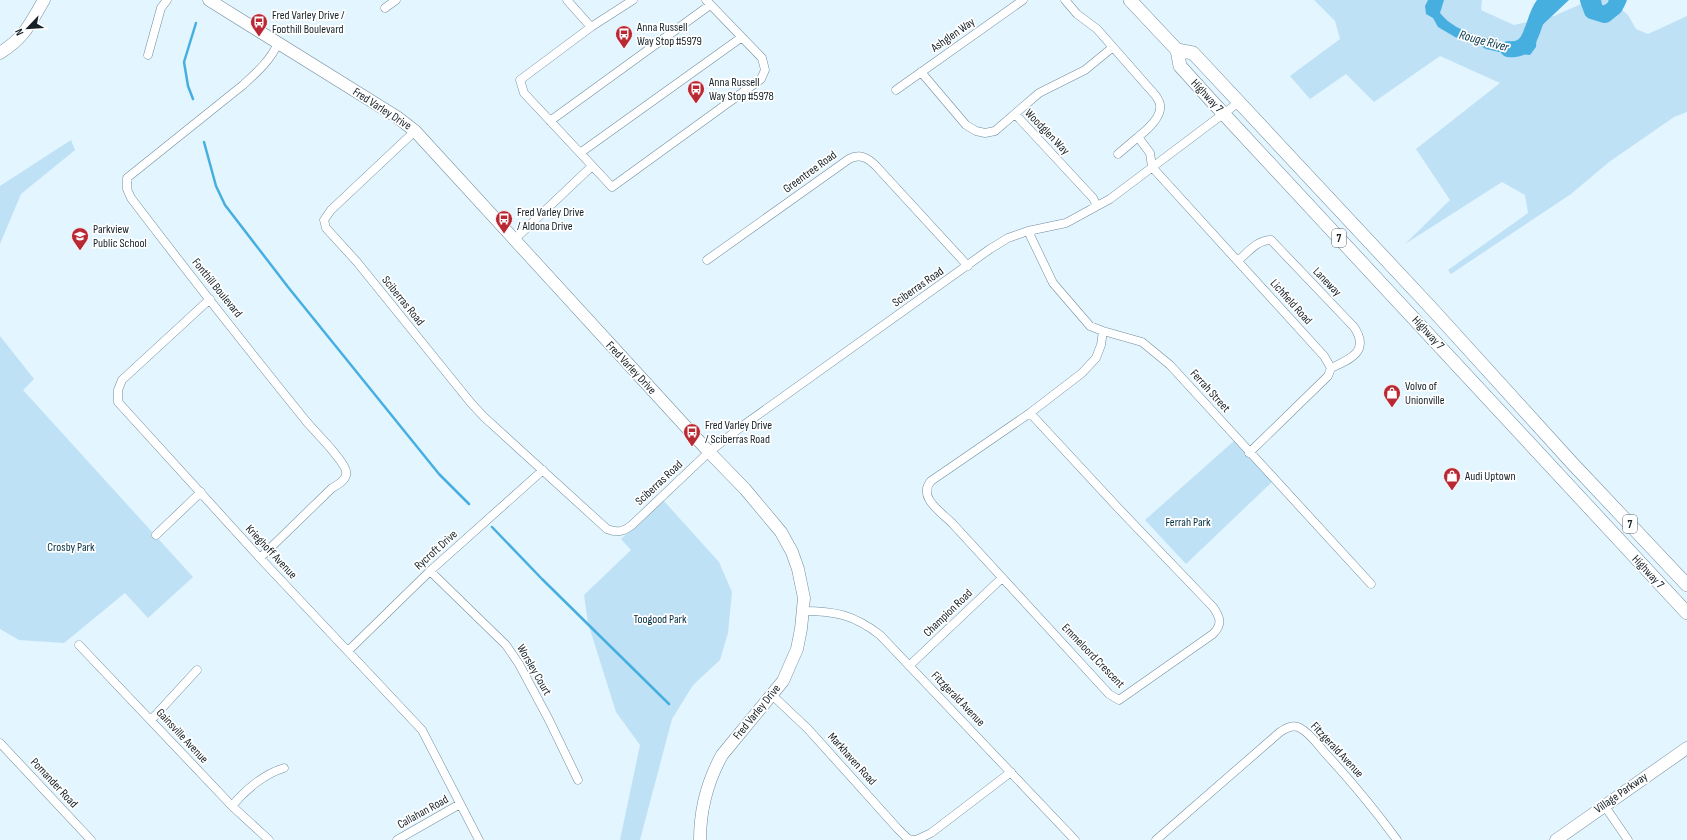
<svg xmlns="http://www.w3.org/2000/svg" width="1687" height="840" font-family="'Sofia Sans Condensed',sans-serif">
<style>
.green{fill:#bee1f6}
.water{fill:#47afe0}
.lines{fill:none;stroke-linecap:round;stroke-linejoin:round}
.stream{stroke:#47afe0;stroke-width:2.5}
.river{stroke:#47afe0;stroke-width:16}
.street-casing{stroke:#718d9c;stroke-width:9}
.secondary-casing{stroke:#718d9c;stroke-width:13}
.primary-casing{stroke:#718d9c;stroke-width:14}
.street{stroke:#fff;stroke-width:8}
.secondary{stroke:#fff;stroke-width:12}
.primary{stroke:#fff;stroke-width:13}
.labels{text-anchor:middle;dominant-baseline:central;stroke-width:3.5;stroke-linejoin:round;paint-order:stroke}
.shield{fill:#fff;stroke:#5c6468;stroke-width:1}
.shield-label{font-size:11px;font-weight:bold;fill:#162127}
.poi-label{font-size:12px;fill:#162127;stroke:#fff;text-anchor:start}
.street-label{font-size:12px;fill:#162127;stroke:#fff}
.park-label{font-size:12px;fill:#002f43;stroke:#fff}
.water-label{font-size:13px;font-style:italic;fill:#09374c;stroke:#fff}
</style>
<rect width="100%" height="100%" fill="#e3f5ff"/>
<path class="green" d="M 1314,0 L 1482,0 L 1481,10 L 1514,25 L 1554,16 L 1590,0 L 1610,0 L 1628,15 L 1636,29 L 1648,34 L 1687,16 L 1687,112 L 1674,117 L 1609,162 L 1571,194 L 1451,274 L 1448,270 L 1528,213 L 1525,195 L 1502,182 L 1405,244 L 1450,200 L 1416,149 L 1500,83 L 1440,56 L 1374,102 L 1346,74 L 1310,99 L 1290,76 L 1340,39 L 1335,21 Z
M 71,140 L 75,150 L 21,194 L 0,244 L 0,186 Z
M 0,336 L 34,379 L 23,390 L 193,577 L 148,618 L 125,593 L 64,643 L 19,640 L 0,629 Z
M 1235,440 L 1273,481 L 1186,564 L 1145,520 Z
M 663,500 L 719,562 L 732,592 L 728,633 L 720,660 L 693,685 L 672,719 L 640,840 L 620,840 L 640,745 L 616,712 L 588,623 L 584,595 L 631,550 L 621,539 Z"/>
<path class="water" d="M 1428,0 L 1444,0 L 1440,13 C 1453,29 1471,34 1491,39 L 1491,41 L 1497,41 L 1515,46 L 1530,42 L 1529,35 L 1524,29 L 1536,12 L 1554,0 L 1569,0 L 1537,30 L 1536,47 L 1530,55 L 1499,52 L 1486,49 L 1477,44 L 1455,37 L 1438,27 L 1433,18 L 1426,14 L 1425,6 Z
M 1592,0 L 1601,0 L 1602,5 L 1612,6 L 1616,0 L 1627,0 C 1620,20 1608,19 1592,10 Z"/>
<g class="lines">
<path class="stream" d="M 193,99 L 188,86 L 184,62 L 196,23
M 204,142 L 216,186 L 225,205 L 288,287 L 439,474 L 469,504
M 492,527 L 542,579 L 669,704"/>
<path class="river" d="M 1588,0 L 1592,11 L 1605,15 L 1615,7 L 1617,0
M 1508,49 C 1535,53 1531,19 1544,4 C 1545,2 1549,1 1552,0"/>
<g class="street-casing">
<path id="street" d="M 567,0 L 591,27
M 633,0 L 591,27 L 520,80 L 524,93 L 612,187 L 761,79 L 765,70 L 762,58 L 706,0
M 1065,0 L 1077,14 L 1097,29 L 1156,96 C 1157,98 1160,102 1160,105 C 1162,117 1147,130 1138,137 L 1150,153 L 1152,167 L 1324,356 L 1331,368 L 1328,376 L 1249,453
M 385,8 L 396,0
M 148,55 L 161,8 L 167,0
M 921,72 L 966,125 L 976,131 L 985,133 L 995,131 L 1039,93 L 1085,70 L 1113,47
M 896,90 L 1023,0
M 1016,115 L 1093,198 L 1097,206
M 550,121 L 710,5
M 415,131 L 331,210 L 324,220 L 326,228 L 357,262 L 471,403 L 484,417 L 607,529 C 617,533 623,532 632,525 L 709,452 L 741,427 L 990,249 L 1008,238 L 1028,231 L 1066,223 L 1110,199 L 1239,102
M 580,153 L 742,37
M 1118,154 L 1138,137
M 1028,231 L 1053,283 L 1090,326 L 1103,331 L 1142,342 L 1170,365 L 1371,584
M 514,240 L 592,166
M 707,260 L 849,159 C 860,153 868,158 876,166 L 968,266
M 1238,261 C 1248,252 1257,240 1271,240 L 1354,327 C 1370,351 1351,359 1331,368
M 210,299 L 122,380 L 118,390 L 118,402 L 260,558 L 422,730 L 479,840
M 1030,413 L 1120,510 L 1213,607 C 1220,617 1223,624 1213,634 L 1119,700 L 1109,694 L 952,523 C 941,512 917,497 931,481 L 1030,413 L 1082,373 L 1096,358 L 1101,345 L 1103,331
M 156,535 L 201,492
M 260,558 L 332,488 C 339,484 348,479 346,471 C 343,459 315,432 306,421 C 247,348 188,273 131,198 L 127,189 L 127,178 L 243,85 C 256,73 271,60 278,43
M 430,571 L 506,645 L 519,664 L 548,718 L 578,780
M 803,611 C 836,611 854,615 880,635 L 1075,840
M 79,645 L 232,806 L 269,840
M 348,651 L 430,571 L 543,470
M 909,666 L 1002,578
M 771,694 L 808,729 L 898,829 L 908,839 L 914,840
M 151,720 L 197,670
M 0,743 L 91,840
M 1604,805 L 1628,840
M 232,806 C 245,790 264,774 284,768
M 397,840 L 460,804
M 916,840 L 931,833 L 1011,772
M 1156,840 L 1280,732 C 1286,728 1293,724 1300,728 C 1310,733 1318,745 1326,754 C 1351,781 1375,810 1397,840"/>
</g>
<g class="secondary-casing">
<path id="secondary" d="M 209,0 L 397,117 L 415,131 L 709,452 L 745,489 L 781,532 L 792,552 L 798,569 L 804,598 L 801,629 L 797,649 L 783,681 L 722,755 C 707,782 700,809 700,840
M 0,53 C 25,37 29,25 44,0
M 1556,840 L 1687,748"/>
</g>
<g class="primary-casing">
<path id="primary" d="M 1130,0 L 1177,50 L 1193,53 L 1433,310 L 1572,463 L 1687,585
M 1177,50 L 1180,66 L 1208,97 L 1687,613"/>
</g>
<use href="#street" class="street"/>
<use href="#secondary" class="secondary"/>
<use href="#primary" class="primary"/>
</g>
<defs>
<g id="bus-pin" transform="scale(0.9)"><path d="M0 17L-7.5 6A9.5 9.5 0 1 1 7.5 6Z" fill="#b92934" stroke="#fff"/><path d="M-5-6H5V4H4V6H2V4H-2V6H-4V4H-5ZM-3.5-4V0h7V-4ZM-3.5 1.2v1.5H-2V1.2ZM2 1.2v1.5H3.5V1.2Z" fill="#fff"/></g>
<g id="school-pin" transform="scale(0.9)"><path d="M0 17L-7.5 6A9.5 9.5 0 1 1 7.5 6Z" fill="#b92934" stroke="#fff"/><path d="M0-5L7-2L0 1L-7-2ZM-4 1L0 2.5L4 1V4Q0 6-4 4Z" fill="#fff"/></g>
<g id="shop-pin" transform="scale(0.9)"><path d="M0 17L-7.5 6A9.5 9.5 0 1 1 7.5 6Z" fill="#b92934" stroke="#fff"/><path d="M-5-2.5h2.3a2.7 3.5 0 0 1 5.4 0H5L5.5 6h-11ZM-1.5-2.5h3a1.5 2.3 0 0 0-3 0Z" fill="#fff"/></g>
</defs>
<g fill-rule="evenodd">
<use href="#bus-pin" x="259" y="22"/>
<use href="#bus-pin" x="624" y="34"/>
<use href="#bus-pin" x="696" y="89"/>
<use href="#bus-pin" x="504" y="219"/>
<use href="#school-pin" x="80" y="236"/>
<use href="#shop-pin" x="1392" y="393"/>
<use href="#bus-pin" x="692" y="432"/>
<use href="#shop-pin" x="1452" y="476"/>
</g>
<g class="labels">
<g class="shield">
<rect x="1332" y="229" width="14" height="18" rx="3"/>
<rect x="1623" y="515" width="14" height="18" rx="3"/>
</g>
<g class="shield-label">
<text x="1339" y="238">7</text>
<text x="1630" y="524">7</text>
</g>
<g class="poi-label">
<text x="272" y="15">Fred Varley Drive /<tspan x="272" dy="14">Foothill Boulevard</tspan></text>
<text x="637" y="27">Anna Russell<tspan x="637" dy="14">Way Stop #5979</tspan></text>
<text x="709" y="82">Anna Russell<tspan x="709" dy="14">Way Stop #5978</tspan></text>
<text x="517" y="212">Fred Varley Drive<tspan x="517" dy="14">/ Aldona Drive</tspan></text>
<text x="93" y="229">Parkview<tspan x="93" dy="14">Public School</tspan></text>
<text x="1405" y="386">Volvo of<tspan x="1405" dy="14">Unionville</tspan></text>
<text x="705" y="425">Fred Varley Drive<tspan x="705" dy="14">/ Sciberras Road</tspan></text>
<text x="1465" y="476">Audi Uptown</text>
</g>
<g class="street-label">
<text transform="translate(953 35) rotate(-35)">Ashglen Way</text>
<text transform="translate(1207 96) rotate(47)">Highway 7</text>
<text transform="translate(382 109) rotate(33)">Fred Varley Drive</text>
<text transform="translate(1047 132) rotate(46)">Woodglen Way</text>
<text transform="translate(810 172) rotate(-36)">Greentree Road</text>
<text transform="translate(1327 282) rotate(46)">Laneway</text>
<text transform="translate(918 287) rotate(-35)">Sciberras Road</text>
<text transform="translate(217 288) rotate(51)">Fonthill Boulevard</text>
<text transform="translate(403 301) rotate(51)">Sciberras Road</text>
<text transform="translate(1291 302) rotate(48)">Lichfield Road</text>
<text transform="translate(1428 333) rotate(47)">Highway 7</text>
<text transform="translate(631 368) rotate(47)">Fred Varley Drive</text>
<text transform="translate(1210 391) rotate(48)">Ferrah Street</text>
<text transform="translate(659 483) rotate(-43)">Sciberras Road</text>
<text transform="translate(436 550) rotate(-42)">Rycroft Drive</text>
<text transform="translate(271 552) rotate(47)">Krieghoff Avenue</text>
<text transform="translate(1648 572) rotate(47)">Highway 7</text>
<text transform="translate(948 613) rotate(-44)">Champion Road</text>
<text transform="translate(1093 656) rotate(46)">Emmeloord Crescent</text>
<text transform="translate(534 670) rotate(60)">Worsley Court</text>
<text transform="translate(958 699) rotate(46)">Fitzgerald Avenue</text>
<text transform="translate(757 712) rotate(-51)">Fred Varley Drive</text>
<text transform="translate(182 736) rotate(47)">Gainsville Avenue</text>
<text transform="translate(1337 750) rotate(47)">Fitzgerald Avenue</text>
<text transform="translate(852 759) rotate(48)">Markhaven Road</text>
<text transform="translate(54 783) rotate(47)">Pomander Road</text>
<text transform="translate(1621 793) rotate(-35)">Village Parkway</text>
<text transform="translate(423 812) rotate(-29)">Callahan Road</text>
</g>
<g class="park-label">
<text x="1188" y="522">Ferrah Park</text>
<text x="71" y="547">Crosby Park</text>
<text x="660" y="619">Toogood Park</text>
</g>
<g class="water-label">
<text transform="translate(1484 41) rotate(15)">Rouge River</text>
</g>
</g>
<g transform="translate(28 28) rotate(245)" stroke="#ffffff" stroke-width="3" paint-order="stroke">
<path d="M0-3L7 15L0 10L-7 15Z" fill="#162127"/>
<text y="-6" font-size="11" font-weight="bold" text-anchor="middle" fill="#162127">N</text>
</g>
</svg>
